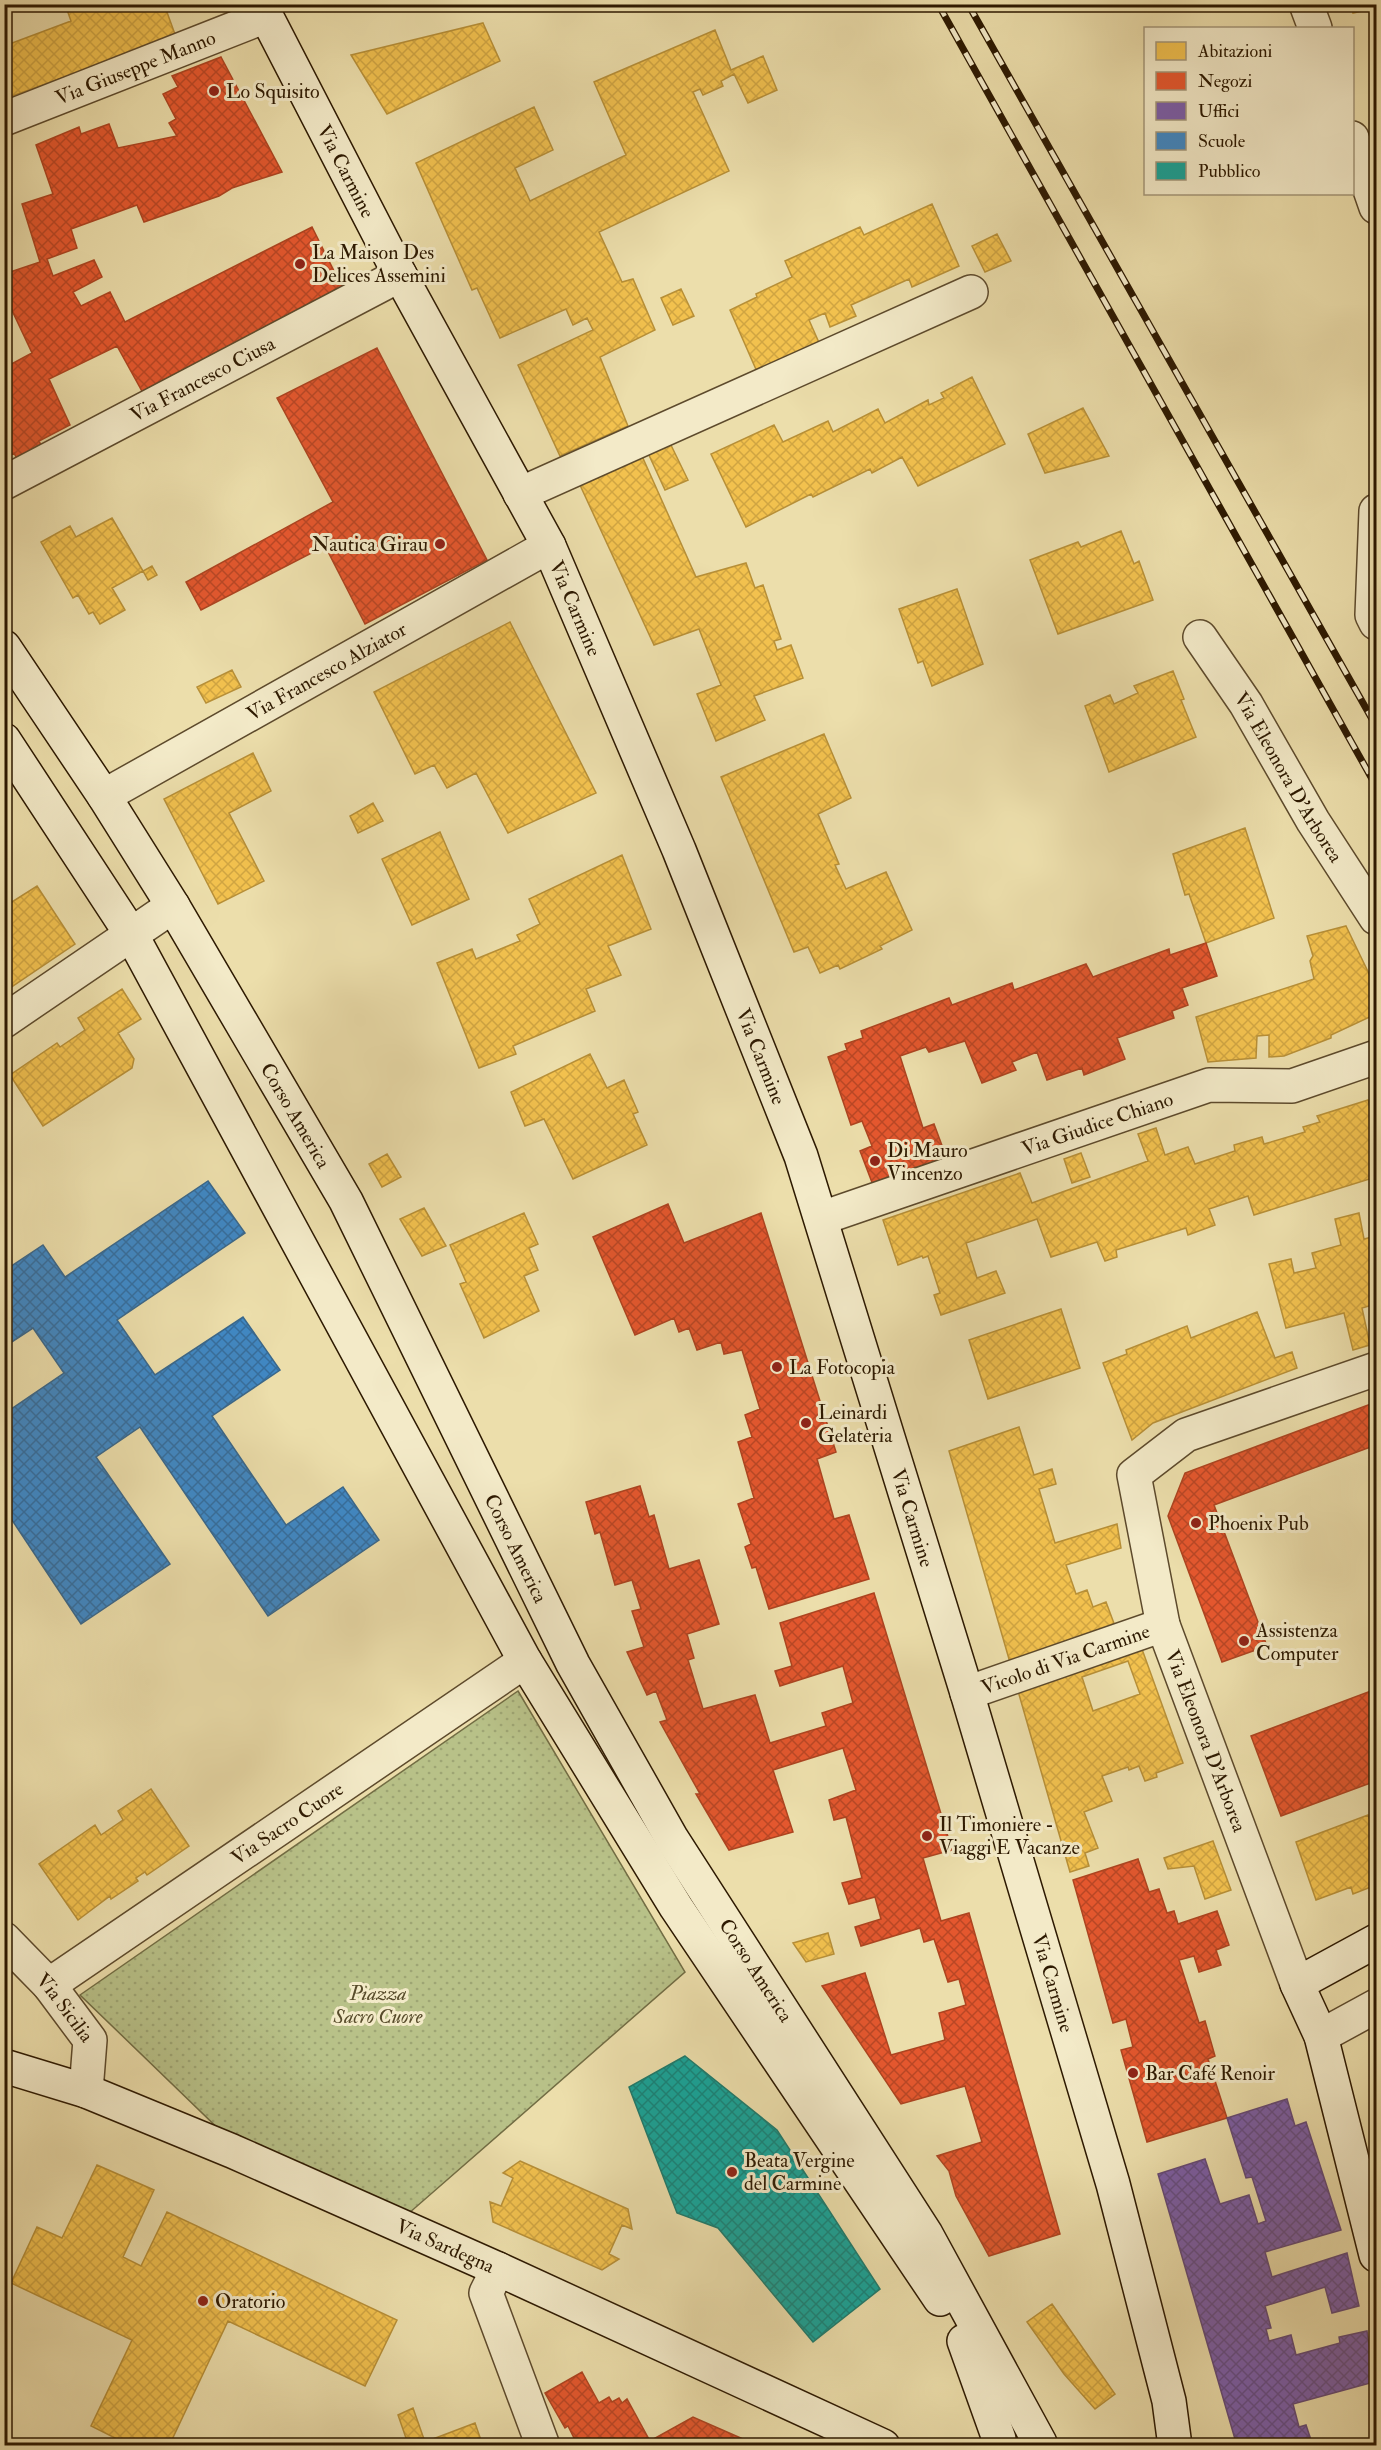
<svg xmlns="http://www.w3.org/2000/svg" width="1381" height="2450" font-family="'IM FELL Double Pica',serif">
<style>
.garden{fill:url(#garden-dots);stroke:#726d44;stroke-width:1.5}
.homes{fill:url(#homes-cross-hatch);stroke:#b78f37;stroke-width:1.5;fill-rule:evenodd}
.shops{fill:url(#shops-cross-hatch);stroke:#ad4420;stroke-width:1.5}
.offices{fill:url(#offices-cross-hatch);stroke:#644975;stroke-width:1.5}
.schools{fill:url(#schools-cross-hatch);stroke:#3a678a;stroke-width:1.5}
.public{fill:url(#public-cross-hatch);stroke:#1e7a6b;stroke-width:1.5}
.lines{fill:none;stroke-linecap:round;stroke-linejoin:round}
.street-casing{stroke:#5d4a2c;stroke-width:36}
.secondary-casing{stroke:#2d1901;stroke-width:36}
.street{stroke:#f3eac8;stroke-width:33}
.secondary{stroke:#f3eac8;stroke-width:33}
.rail-casing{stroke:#2d1901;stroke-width:7}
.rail{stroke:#f3eac8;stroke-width:4.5;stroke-dasharray:14;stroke-linecap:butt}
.poi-dot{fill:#8f2418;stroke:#f3eac8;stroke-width:2}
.labels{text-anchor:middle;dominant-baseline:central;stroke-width:6;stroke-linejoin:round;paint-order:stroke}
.street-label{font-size:20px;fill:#2d1901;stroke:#f3eac8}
.poi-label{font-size:20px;fill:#2d1901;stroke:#f3eac8;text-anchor:start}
.park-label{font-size:20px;font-style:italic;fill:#574b2a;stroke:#f3eac8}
</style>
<defs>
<pattern id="garden-dots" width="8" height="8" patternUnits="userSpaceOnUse" patternTransform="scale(1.5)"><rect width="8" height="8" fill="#b8c188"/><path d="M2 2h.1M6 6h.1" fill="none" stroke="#9ea574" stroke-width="1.8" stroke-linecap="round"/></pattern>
<pattern id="homes-cross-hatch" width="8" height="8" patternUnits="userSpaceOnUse" patternTransform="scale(1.5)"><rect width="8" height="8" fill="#f2c14e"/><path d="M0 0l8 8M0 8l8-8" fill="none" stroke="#d0a542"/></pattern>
<pattern id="shops-cross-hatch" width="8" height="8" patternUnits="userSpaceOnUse" patternTransform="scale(1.5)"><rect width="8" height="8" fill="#e4572e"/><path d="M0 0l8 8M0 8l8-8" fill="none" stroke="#b94725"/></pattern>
<pattern id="offices-cross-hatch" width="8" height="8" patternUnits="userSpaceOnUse" patternTransform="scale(1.5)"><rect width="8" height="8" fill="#7b5ea7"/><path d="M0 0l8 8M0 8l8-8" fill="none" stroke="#654d86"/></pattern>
<pattern id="schools-cross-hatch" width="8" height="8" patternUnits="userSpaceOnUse" patternTransform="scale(1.5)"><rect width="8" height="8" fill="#3f88c5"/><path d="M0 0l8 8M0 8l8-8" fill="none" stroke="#356e9e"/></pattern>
<pattern id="public-cross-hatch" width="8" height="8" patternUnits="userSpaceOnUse" patternTransform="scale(1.5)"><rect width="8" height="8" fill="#17a398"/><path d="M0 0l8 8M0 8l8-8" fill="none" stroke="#15847a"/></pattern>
</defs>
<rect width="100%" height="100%" fill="#ecdeab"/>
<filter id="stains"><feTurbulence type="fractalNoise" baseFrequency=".00333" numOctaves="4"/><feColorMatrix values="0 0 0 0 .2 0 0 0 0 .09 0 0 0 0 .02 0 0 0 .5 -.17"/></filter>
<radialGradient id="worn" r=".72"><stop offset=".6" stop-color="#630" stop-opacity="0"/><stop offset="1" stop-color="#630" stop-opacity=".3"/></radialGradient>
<path class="garden" d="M 518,1691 L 685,1972 L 408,2214 L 228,2138 L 80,1995 Z"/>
<path class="homes" d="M 65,4 L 164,4 L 176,37 L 4,99 L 4,46 L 71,21 Z
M 1351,4 L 1376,4 L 1376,8 L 1353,13 Z
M 483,23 L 500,61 L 387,114 L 351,55 Z
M 715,30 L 731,70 L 763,56 L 777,90 L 748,103 L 734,74 L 721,81 L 723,86 L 703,95 L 700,89 L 693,92 L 729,171 L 599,232 L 622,282 L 633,279 L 655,330 L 600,357 L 628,426 L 560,456 L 518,365 L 593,330 L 587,318 L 573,325 L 566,309 L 500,338 L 477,288 L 472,290 L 416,163 L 534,107 L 553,150 L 515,168 L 530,201 L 626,155 L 594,82 Z
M 932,204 L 959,266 L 912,287 L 909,279 L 851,305 L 856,316 L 830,327 L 825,313 L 809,320 L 820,345 L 758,374 L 730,310 L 757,297 L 756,294 L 792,277 L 785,261 L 860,227 L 864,235 Z
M 997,234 L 1011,261 L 985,272 L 972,246 Z
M 681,289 L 694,316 L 673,325 L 661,298 Z
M 972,377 L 1005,444 L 918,486 L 902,457 L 872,473 L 870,469 L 813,497 L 811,494 L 746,527 L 711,454 L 774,425 L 783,442 L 828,421 L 833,432 L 878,409 L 885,423 L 928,400 L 929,405 L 944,398 L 941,393 Z
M 1083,408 L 1109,456 L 1045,473 L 1028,434 Z
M 668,439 L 688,480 L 665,490 L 648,453 Z
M 642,456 L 696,577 L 746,563 L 755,588 L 763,585 L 781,639 L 774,641 L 777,650 L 791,645 L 803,678 L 754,696 L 765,720 L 716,741 L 697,694 L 721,685 L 699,629 L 654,645 L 579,483 Z
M 112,518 L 143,571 L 112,588 L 125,610 L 100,624 L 93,612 L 89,614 L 78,595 L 73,598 L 41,542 L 70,526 L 76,537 Z
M 1121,531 L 1134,564 L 1139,561 L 1153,600 L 1058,634 L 1030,560 L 1078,542 L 1081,547 Z
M 152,566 L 157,575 L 148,580 L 143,571 Z
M 957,589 L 983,664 L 932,686 L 923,661 L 918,663 L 899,609 Z
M 510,622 L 596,793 L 508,833 L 476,773 L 447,788 L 434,765 L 415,774 L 374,692 Z
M 232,670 L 241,687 L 206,703 L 197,687 Z
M 1173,671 L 1184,699 L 1181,700 L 1196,737 L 1109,772 L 1085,706 L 1110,695 L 1114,704 L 1138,693 L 1134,686 Z
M 824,734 L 851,798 L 818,814 L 839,864 L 835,865 L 846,889 L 886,872 L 912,930 L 880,946 L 882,949 L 840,969 L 838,965 L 820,973 L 808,947 L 794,952 L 721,777 Z
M 253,753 L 271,791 L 229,813 L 264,881 L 218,904 L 164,799 Z
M 373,803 L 383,821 L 358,833 L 350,816 Z
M 1245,828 L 1274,918 L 1206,943 L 1189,894 L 1185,895 L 1173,854 Z
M 440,832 L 469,899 L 412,925 L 382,859 Z
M 622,855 L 651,929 L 608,946 L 621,975 L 586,989 L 595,1011 L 513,1046 L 516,1054 L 479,1068 L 437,963 L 472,949 L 476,959 L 520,941 L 517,935 L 540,924 L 529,899 Z
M 37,886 L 75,944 L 4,992 L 4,907 Z
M 1346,926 L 1374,984 L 1376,983 L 1376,1014 L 1331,1035 L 1331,1038 L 1284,1056 L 1269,1057 L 1269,1035 L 1257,1036 L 1256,1058 L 1208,1062 L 1196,1017 L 1314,979 L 1310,961 L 1313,956 L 1307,936 Z
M 122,989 L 141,1019 L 118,1033 L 134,1059 L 132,1068 L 43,1126 L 10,1075 L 57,1043 L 60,1047 L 85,1030 L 78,1018 Z
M 590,1054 L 607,1088 L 624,1080 L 638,1112 L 633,1114 L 647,1145 L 573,1179 L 544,1119 L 525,1126 L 511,1092 Z
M 1368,1100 L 1370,1107 L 1376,1105 L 1376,1177 L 1254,1215 L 1248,1196 L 1209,1209 L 1215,1225 L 1188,1235 L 1186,1228 L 1116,1250 L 1117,1257 L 1105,1261 L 1097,1242 L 1051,1257 L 1037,1219 L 966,1243 L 977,1278 L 996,1271 L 1005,1293 L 941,1315 L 934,1295 L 940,1293 L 928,1256 L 923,1258 L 922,1256 L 898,1265 L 883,1220 L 1020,1173 L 1032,1203 L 1148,1161 L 1138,1134 L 1156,1128 L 1165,1155 L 1188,1147 L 1195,1164 L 1235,1151 L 1234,1145 L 1262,1137 L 1264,1144 L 1305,1132 L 1303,1127 L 1320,1122 L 1317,1116 Z
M 1081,1153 L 1090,1177 L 1072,1183 L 1064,1159 Z
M 387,1154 L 401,1177 L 382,1187 L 369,1164 Z
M 424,1208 L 446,1246 L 422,1256 L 400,1219 Z
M 524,1213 L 538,1244 L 529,1248 L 538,1270 L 524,1276 L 539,1311 L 484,1338 L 460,1284 L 466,1282 L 450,1245 Z
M 1359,1213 L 1364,1239 L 1376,1236 L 1376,1304 L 1362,1308 L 1370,1345 L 1353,1350 L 1344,1313 L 1286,1328 L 1269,1264 L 1291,1259 L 1294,1273 L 1316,1268 L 1312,1253 L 1341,1245 L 1335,1219 Z
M 1061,1309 L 1080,1368 L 988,1399 L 969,1340 Z
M 1257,1312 L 1275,1358 L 1292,1352 L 1297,1368 L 1153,1423 L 1132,1440 L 1103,1363 L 1127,1354 L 1126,1350 L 1187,1326 L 1191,1338 Z
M 1019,1427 L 1034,1475 L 1052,1469 L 1056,1484 L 1039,1489 L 1055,1543 L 1117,1524 L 1121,1548 L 1066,1565 L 1076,1594 L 1087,1590 L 1093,1607 L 1106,1602 L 1115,1626 L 1011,1666 L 949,1451 Z
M 1138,1638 L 1183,1763 L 1156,1773 L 1157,1777 L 1145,1781 L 1139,1766 L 1129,1770 L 1128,1767 L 1102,1776 L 1112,1801 L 1084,1812 L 1098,1848 L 1085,1853 L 1089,1866 L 1070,1872 L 1016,1684 ZM 1128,1661 L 1140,1694 L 1093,1711 L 1082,1677 Z
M 151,1789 L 189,1846 L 147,1875 L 145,1872 L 136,1878 L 138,1881 L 111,1899 L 110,1896 L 78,1920 L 39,1864 L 95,1825 L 101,1835 L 123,1820 L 118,1811 Z
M 1368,1815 L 1376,1838 L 1376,1885 L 1353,1894 L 1351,1887 L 1316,1900 L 1296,1842 Z
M 1213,1841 L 1231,1890 L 1205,1899 L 1194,1866 L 1168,1869 L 1164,1858 Z
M 828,1933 L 834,1954 L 806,1962 L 793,1943 Z
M 520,2161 L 628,2209 L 632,2229 L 622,2225 L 609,2254 L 619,2259 L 602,2270 L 493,2222 L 490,2202 L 501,2206 L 513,2178 L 503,2173 Z
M 97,2165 L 154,2190 L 123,2257 L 141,2266 L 167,2212 L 397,2320 L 365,2386 L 228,2321 L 169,2446 L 131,2446 L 91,2426 L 132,2340 L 11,2283 L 37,2227 L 62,2238 Z
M 1052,2304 L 1115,2394 L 1095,2409 L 1064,2374 L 1027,2322 Z
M 413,2408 L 425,2442 L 475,2423 L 483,2446 L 395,2446 L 407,2441 L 398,2415 Z"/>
<path class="shops" d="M 221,57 L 282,172 L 232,188 L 219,196 L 144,222 L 137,205 L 71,229 L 77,248 L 47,259 L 53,276 L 94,260 L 102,277 L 73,292 L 81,306 L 110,292 L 125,322 L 312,227 L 344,291 L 143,393 L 117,346 L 49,379 L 70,425 L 39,441 L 42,447 L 17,459 L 14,453 L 4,458 L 4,398 L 9,396 L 4,387 L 4,368 L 32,353 L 8,302 L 4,303 L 4,274 L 40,262 L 22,204 L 53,194 L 36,145 L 79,127 L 81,134 L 109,124 L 118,148 L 177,136 L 169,123 L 176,119 L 163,94 L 178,87 L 172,76 Z
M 377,348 L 487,560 L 365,624 L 325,546 L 201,610 L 186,582 L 333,502 L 277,398 Z
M 1206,943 L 1217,976 L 1182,988 L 1188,1005 L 1172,1011 L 1174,1018 L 1117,1038 L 1125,1059 L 1084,1075 L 1082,1068 L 1047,1080 L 1037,1052 L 1012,1062 L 1016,1070 L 982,1083 L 965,1041 L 929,1052 L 926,1047 L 900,1056 L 923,1128 L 934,1124 L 947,1159 L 873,1185 L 860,1151 L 872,1146 L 862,1121 L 851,1125 L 828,1057 L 847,1050 L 845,1044 L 863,1038 L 861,1031 L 949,998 L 952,1005 L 1012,983 L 1014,990 L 1086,964 L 1093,977 L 1169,949 L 1170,955 Z
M 668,1204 L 684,1243 L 761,1213 L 836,1452 L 817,1459 L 834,1519 L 849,1515 L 869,1579 L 769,1609 L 756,1567 L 752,1568 L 745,1547 L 751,1544 L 738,1504 L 754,1498 L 738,1442 L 752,1437 L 745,1415 L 760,1409 L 742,1350 L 724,1354 L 721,1342 L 697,1350 L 689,1328 L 679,1332 L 674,1318 L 635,1335 L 593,1237 Z
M 1376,1402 L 1376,1445 L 1214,1505 L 1267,1646 L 1222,1662 L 1168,1516 L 1185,1473 Z
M 640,1486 L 649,1517 L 654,1515 L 669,1569 L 699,1560 L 719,1624 L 687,1634 L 694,1658 L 688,1660 L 703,1709 L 755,1695 L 770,1743 L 826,1726 L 822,1713 L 853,1703 L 843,1666 L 780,1686 L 775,1671 L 792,1666 L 780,1623 L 874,1593 L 952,1850 L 923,1858 L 941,1921 L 969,1913 L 1060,2234 L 989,2256 L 956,2196 L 949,2171 L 937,2156 L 982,2142 L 965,2086 L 901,2104 L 822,1986 L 865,1973 L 891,2055 L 945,2040 L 939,2013 L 966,2005 L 959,1979 L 948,1982 L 934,1939 L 924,1942 L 920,1928 L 861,1946 L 855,1927 L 881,1919 L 875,1897 L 849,1904 L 842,1883 L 862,1878 L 846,1817 L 834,1820 L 829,1800 L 856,1790 L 843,1748 L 773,1770 L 793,1832 L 729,1850 L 696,1794 L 700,1794 L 660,1722 L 667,1720 L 656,1691 L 647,1695 L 627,1652 L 644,1647 L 632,1611 L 641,1609 L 632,1580 L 615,1585 L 600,1532 L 595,1534 L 586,1502 Z
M 1376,1689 L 1376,1781 L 1281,1816 L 1251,1736 Z
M 1138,1859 L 1149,1892 L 1159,1889 L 1167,1913 L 1174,1911 L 1178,1924 L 1217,1911 L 1229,1945 L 1216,1950 L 1221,1965 L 1199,1972 L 1194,1956 L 1179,1960 L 1199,2023 L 1205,2021 L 1215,2056 L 1208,2059 L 1227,2118 L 1147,2142 L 1121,2050 L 1133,2047 L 1126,2019 L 1113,2023 L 1073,1880 Z
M 582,2372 L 599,2403 L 609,2397 L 612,2402 L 619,2398 L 622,2403 L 627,2399 L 650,2441 L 693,2417 L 759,2446 L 578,2446 L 568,2426 L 565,2428 L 545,2393 Z"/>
<path class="offices" d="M 1287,2099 L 1295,2126 L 1306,2122 L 1341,2230 L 1265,2252 L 1272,2277 L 1347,2253 L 1359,2306 L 1332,2313 L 1325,2287 L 1265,2306 L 1271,2328 L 1266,2329 L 1269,2341 L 1291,2335 L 1296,2355 L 1340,2343 L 1339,2337 L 1367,2331 L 1374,2382 L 1293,2404 L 1299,2427 L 1306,2425 L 1313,2446 L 1237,2446 L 1158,2174 L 1205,2159 L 1220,2204 L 1249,2195 L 1258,2224 L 1266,2221 L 1252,2177 L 1246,2178 L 1227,2118 Z"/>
<path class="schools" d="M 208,1181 L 245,1233 L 117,1320 L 155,1375 L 243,1317 L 280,1370 L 212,1416 L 286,1525 L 343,1487 L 379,1540 L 268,1616 L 140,1427 L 96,1457 L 170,1564 L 81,1624 L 4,1508 L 4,1414 L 64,1373 L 33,1328 L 4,1347 L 4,1271 L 43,1245 L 65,1277 Z"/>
<path class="public" d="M 685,2056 L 777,2130 L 880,2289 L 813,2342 L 718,2228 L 677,2213 L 629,2087 Z"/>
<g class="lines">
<g class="street-casing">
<g id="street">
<path d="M 1306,4 L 1315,28"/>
<path id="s1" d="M 4,119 L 266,16"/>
<path d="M 1352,138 L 1376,207"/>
<path id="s2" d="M 4,483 L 400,275"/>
<path d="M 520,494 L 971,292"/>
<path d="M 1376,511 L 1372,615 L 1376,623"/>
<path id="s3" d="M 1200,637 L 1246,704 L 1313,821 L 1376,918"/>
<path id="s4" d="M 104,796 L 549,546"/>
<path d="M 4,1021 L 173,906"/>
<path id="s5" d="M 822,1218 L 1209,1085 L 1292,1086 L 1376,1057"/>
<path id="s6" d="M 967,1693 L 1163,1625"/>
<path id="s7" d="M 4,1939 L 49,1985 L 90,2040 L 86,2091"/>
<path d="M 1297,1984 L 1163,1625 L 1134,1475 L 1186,1435 L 1376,1369"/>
<path id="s8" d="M 49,1985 L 525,1661"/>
<path d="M 1321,2036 L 1376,2006"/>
<path d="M 498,2269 L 486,2293 L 543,2446"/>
</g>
</g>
<g class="secondary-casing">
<g id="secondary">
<path id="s9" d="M 260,4 L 400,275 L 549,546 L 679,850 L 801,1156 L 967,1693 L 1113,2184 L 1169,2401 L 1175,2446"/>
<path id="s10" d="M 4,647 L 104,796 L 173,906 L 346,1201 L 573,1664 L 672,1839 L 926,2234 L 1040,2443"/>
<path d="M 4,740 L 131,934 L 525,1661 L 676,1907 L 940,2299"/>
<path d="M 1376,1941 L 1297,1984 L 1321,2036 L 1376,2255"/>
<path id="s11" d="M 4,2066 L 86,2091 L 232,2151 L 498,2269 L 883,2446"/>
<path d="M 964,2341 L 999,2439"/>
</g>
</g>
<use href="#street" class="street"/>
<use href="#secondary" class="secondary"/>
<g class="rail-casing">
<path id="rail" d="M 938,4 L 1376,786
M 968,4 L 1376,726"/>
</g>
<use href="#rail" class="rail"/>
</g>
<g class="poi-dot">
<circle cx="214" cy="91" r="6"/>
<circle cx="300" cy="264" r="6"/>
<circle cx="440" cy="544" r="6"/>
<circle cx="875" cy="1161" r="6"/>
<circle cx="777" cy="1367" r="6"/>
<circle cx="806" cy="1423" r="6"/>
<circle cx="1196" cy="1523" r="6"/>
<circle cx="1244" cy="1641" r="6"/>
<circle cx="927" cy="1836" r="6"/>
<circle cx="1133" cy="2073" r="6"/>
<circle cx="732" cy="2172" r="6"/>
<circle cx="203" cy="2301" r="6"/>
</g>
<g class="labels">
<g class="street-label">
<text stroke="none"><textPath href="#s1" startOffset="141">Via Giuseppe Manno</textPath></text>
<text stroke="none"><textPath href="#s9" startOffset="188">Via Carmine</textPath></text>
<text stroke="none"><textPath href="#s2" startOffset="224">Via Francesco Ciusa</textPath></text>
<text stroke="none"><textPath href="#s9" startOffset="682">Via Carmine</textPath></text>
<text stroke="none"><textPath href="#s4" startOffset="255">Via Francesco Alziator</textPath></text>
<text stroke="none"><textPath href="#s3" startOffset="166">Via Eleonora D'Arborea</textPath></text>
<text stroke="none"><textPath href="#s9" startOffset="1167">Via Carmine</textPath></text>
<text stroke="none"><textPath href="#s10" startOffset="552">Corso America</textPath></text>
<text stroke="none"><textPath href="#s5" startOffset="291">Via Giudice Chiano</textPath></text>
<text stroke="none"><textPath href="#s9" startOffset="1653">Via Carmine</textPath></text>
<text stroke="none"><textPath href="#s10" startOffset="1038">Corso America</textPath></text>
<text stroke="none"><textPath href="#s6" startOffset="104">Vicolo di Via Carmine</textPath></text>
<text transform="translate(1206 1741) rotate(69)">Via Eleonora D'Arborea</text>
<text stroke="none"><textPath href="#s8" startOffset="288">Via Sacro Cuore</textPath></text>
<text stroke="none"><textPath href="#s10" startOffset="1524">Corso America</textPath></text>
<text stroke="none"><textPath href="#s9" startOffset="2139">Via Carmine</textPath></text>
<text stroke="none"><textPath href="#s7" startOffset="92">Via Sicilia</textPath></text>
<text stroke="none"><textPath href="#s11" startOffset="477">Via Sardegna</textPath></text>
</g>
<g class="poi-label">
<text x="226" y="91">Lo Squisito</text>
<text x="312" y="252">La Maison Des<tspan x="312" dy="23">Delices Assemini</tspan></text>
<text x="428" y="544" text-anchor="end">Nautica Girau</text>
<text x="887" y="1150">Di Mauro<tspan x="887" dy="23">Vincenzo</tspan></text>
<text x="789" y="1367">La Fotocopia</text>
<text x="818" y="1412">Leinardi<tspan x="818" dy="23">Gelateria</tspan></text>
<text x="1208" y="1523">Phoenix Pub</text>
<text x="1256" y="1630">Assistenza<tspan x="1256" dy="23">Computer</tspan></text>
<text x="939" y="1824">Il Timoniere -<tspan x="939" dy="23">Viaggi E Vacanze</tspan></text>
<text x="1145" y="2073">Bar Café Renoir</text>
<text x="744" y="2160">Beata Vergine<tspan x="744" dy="23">del Carmine</tspan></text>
<text x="215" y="2301">Oratorio</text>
</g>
<g class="park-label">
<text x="378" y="1993">Piazza<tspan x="378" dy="23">Sacro Cuore</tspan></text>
</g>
</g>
<rect width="1381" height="2450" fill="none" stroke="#ecdeab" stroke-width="24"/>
<rect x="6" y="6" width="1369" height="2438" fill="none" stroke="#2d1901" stroke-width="3"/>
<rect x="12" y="12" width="1357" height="2426" fill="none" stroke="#2d1901" stroke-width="1.5"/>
<rect x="1144" y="27" width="210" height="168" fill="#f3eac8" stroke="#a49678" stroke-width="1.5"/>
<rect x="1156" y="42" width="30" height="18" fill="#f2c14e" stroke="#a49678" stroke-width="1.5"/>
<text x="1198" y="57" font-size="18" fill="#2d1901">Abitazioni</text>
<rect x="1156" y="72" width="30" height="18" fill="#e4572e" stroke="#a49678" stroke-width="1.5"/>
<text x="1198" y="87" font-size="18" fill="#2d1901">Negozi</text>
<rect x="1156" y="102" width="30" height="18" fill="#7b5ea7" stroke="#a49678" stroke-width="1.5"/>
<text x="1198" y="117" font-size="18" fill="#2d1901">Uffici</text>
<rect x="1156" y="132" width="30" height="18" fill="#3f88c5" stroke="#a49678" stroke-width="1.5"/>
<text x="1198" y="147" font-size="18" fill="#2d1901">Scuole</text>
<rect x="1156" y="162" width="30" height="18" fill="#17a398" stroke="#a49678" stroke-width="1.5"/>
<text x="1198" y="177" font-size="18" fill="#2d1901">Pubblico</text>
<rect width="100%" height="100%" filter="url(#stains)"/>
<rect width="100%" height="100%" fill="url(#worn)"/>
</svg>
